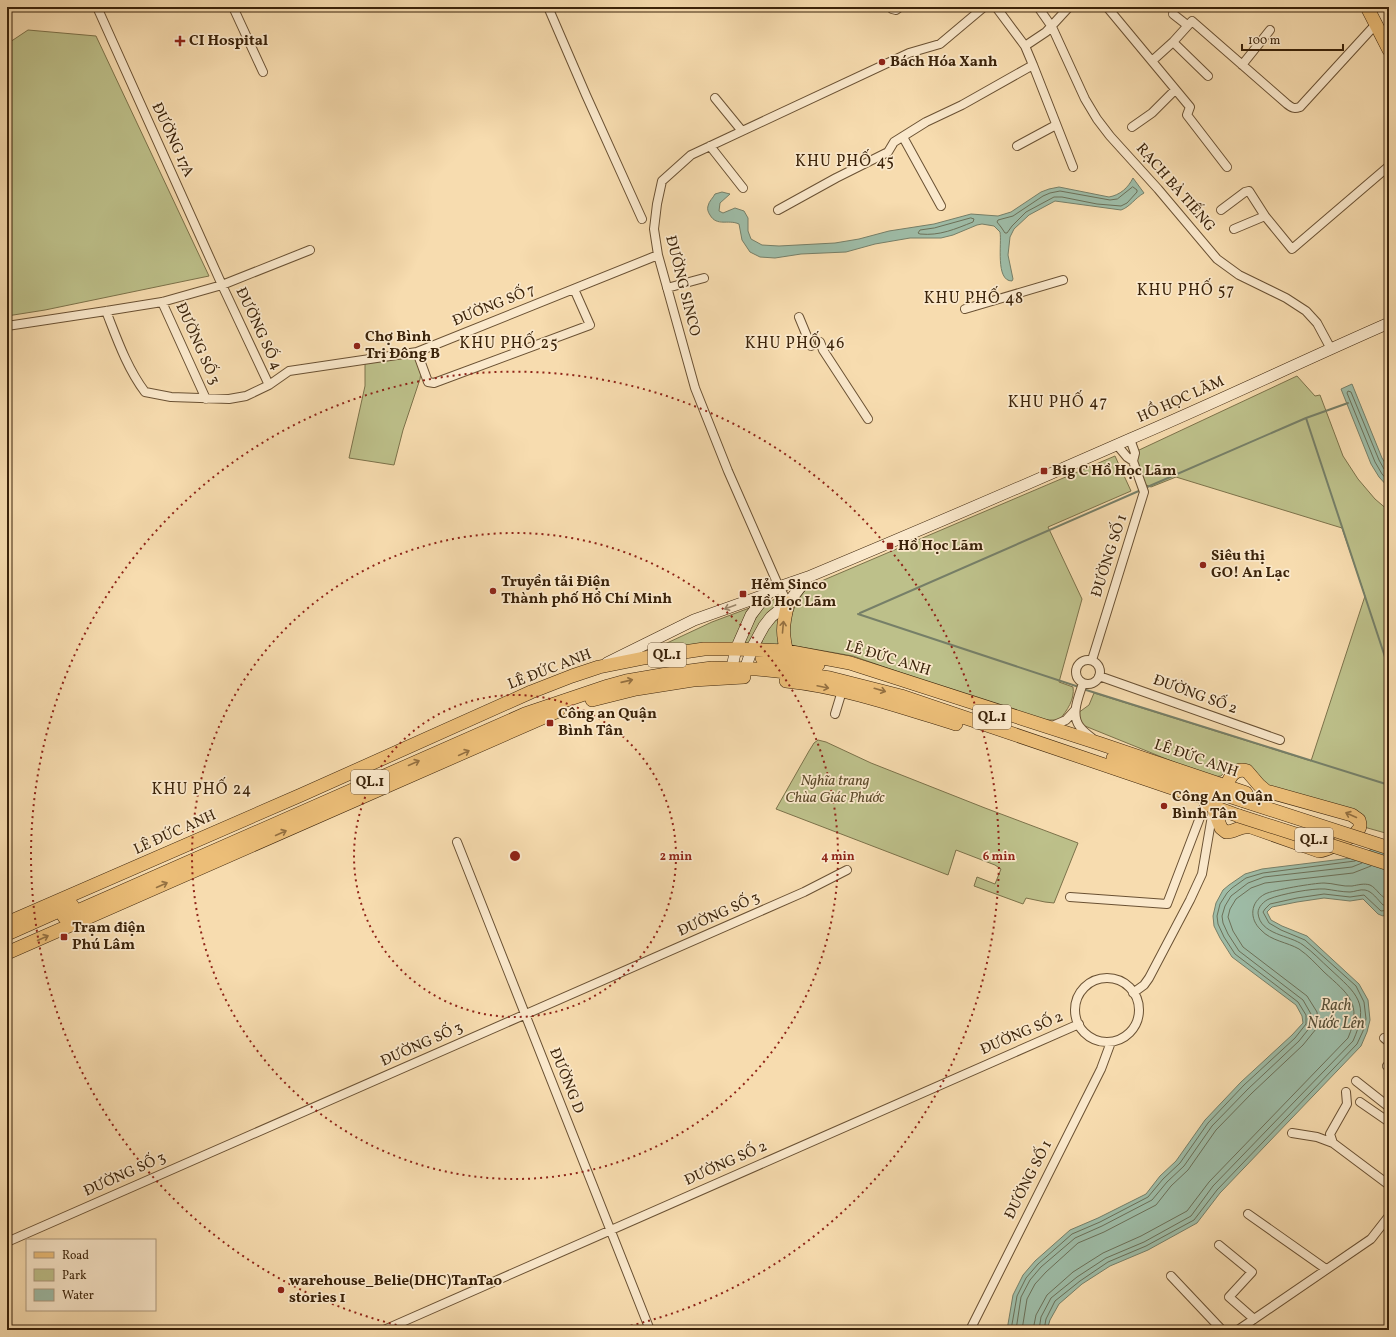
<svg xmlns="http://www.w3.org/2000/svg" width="1396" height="1337" font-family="Vollkorn,serif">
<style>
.green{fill:#bdc08a;stroke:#7c724a}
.water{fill:#9ebca7;stroke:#767f68}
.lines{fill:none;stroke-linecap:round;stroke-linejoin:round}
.shore{stroke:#6c7058;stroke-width:1}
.stream{stroke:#767f68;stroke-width:2}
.minor-casing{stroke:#6a5133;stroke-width:10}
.secondary-casing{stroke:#3b230a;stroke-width:12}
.primary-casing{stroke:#3b230a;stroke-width:14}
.trunk-casing{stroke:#3b230a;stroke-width:14}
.minor{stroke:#fae8cb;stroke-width:8}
.secondary{stroke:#fae8cb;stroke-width:11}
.primary{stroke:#ecbe78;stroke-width:13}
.trunk{stroke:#ecbe78;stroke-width:13}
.trunk-bridge-casing{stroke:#3b230a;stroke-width:14;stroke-linecap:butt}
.trunk-bridge{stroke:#ecbe78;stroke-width:13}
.oneway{stroke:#9a866a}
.oneway2{stroke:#947041}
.ring{fill:none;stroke:#8f2418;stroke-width:2;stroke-dasharray:2 4}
.poi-dot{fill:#8f2418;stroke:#fae8cb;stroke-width:1.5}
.labels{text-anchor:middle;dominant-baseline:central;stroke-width:3.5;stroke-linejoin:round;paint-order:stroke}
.shield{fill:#fae8cb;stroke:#745e44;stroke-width:1}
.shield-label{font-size:14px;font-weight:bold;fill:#3b230a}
.poi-label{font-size:15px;font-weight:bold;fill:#3b230a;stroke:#fae8cb;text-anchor:start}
.street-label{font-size:15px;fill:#3b230a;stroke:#fae8cb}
.park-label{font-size:15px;font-style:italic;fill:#5c4a2a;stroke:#fae8cb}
.neighbourhood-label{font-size:16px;letter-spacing:1px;fill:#3b230a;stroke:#fae8cb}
.water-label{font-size:16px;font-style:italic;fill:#595139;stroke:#fae8cb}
.centre{fill:#8f2418;stroke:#fae8cb;stroke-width:2}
.ring-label{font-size:12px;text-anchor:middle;font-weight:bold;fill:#8f2418;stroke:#fae8cb;stroke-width:3.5;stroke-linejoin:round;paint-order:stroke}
</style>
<rect width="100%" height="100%" fill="#f7dcaf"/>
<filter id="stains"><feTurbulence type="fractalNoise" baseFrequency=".005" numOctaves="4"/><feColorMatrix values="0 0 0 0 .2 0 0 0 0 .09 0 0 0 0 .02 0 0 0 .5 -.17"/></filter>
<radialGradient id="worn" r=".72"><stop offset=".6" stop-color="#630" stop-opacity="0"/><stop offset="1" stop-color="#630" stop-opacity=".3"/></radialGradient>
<path class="green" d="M 28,30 L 96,36 L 209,276 L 45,310 L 7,316 L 7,44 Z
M 411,356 C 419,360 422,370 420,379 L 403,430 L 394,465 L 349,458 L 365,386 L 365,363 Z
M 1297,376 L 1315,396 L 1320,395 L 1343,456 L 1358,479 L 1375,499 L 1389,511 L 1389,834 L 1364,827 L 1262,785 L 1246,765 L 1228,768 L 1221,776 L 1211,777 L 1080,724 L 1078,713 L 1089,705 L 1094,693 L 1311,761 L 1365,596 L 1342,528 L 1176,477 L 1151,487 L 1144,484 L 1134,460 L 1137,451 Z
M 1115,456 L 1131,491 L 1048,527 L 1082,599 L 1059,682 L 1073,687 C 1075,699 1067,711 1059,720 L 1037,720 L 853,656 L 790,645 C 785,630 792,609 801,596 C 803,591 809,588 812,585 Z
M 777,598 L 779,601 L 777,605 L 748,644 L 743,643 L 744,640 L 763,605 Z
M 752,607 L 732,646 L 652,650 L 712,622 Z
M 781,616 L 778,646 L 761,646 C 764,632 771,624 781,616 Z
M 818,740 L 826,742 L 871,763 L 985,808 L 1078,843 L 1054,903 L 1045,902 L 1026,898 L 1023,904 L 974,886 L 977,877 L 995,884 L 1001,869 L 995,865 L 956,850 L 948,875 L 776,809 L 809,751 L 814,743 Z"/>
<path class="water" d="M 1133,178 L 1144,193 C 1135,198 1130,207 1121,210 L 1055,201 L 1029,215 L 1014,229 L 1010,237 L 1008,255 L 1013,279 L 1012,281 C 995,281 1002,243 1000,232 L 994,226 L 982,224 L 977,225 L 953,235 L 941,238 L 910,238 L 875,244 L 846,252 L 801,254 L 775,258 L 760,257 L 750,252 L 742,240 L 739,224 C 728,219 717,227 710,215 C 708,212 707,209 708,206 C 709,201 713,198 715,194 L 722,192 L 730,194 L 720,203 L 719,211 L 723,213 L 735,208 L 744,211 L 748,218 L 748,231 L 751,239 L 762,245 L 779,246 L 835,243 L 859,239 L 889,231 L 934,224 L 971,214 L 998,216 L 1011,212 L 1041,192 L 1049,189 L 1059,187 L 1109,197 C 1120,195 1128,188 1133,178 Z
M 1352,384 L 1382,458 L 1389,469 L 1389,488 L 1379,477 L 1371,464 L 1341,389 Z
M 1389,842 L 1389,913 L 1383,916 L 1378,914 L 1363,899 L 1350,901 L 1324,898 L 1297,902 L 1272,907 L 1267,912 L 1271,920 L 1282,926 L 1307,936 L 1359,984 L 1368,1000 L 1370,1020 L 1367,1032 L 1361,1046 L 1220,1193 L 1197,1223 L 1148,1250 L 1110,1266 L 1082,1284 L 1059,1304 L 1050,1320 L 1047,1330 L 1007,1330 L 1013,1295 L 1023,1275 L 1035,1261 L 1070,1230 L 1098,1218 L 1146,1194 L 1160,1176 L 1176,1161 L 1205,1120 L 1241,1082 L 1292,1035 L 1303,1023 L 1302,1016 L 1296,1005 L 1232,957 L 1220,938 L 1214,926 L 1213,916 L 1216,903 L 1223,890 L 1229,885 L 1245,874 L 1262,869 L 1351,858 Z"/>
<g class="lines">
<path class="shore" d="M 1133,187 L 1137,190 L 1137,192 L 1127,203 L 1121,206 L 1097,204 L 1062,197 L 1054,197 L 1026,212 L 1012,226 L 1007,233 L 1005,233 L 1001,227 L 997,222 L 998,220 L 1013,216 L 1043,196 L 1050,193 L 1060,191 L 1110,200 L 1117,199 Z
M 971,218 L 974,219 L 973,222 C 955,229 940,236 920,234 L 918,233 L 920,230 L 934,228 Z
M 1389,471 L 1384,469 L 1379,460 L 1351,392 L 1348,391 L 1347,393 L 1375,462 L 1382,474 L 1389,482
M 1011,1330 L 1017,1296 L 1026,1278 L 1038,1264 L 1072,1234 L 1100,1222 L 1148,1197 L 1163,1179 L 1180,1163 L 1208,1123 L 1244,1085 L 1295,1038 L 1306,1024 L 1306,1015 L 1298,1002 L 1235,954 L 1224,937 L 1218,924 L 1217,916 L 1220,904 L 1227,893 L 1232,888 L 1246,878 L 1263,873 L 1355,861
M 1016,1330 L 1021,1297 L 1030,1280 L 1041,1267 L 1075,1238 L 1102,1226 L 1152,1200 L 1167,1182 L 1184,1166 L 1212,1126 L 1248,1089 L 1299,1041 L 1311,1026 L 1311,1014 L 1303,1000 L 1239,951 L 1228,934 L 1223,923 L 1222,916 L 1225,906 L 1231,896 L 1248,883 L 1264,877 L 1352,867 L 1362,863
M 1022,1330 L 1027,1299 L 1035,1284 L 1046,1272 L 1078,1243 L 1104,1232 L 1156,1205 L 1171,1186 L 1188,1170 L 1216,1130 L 1252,1093 L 1303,1045 L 1316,1029 L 1318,1023 L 1317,1012 L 1307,996 L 1243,947 L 1233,931 L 1228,917 L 1230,909 L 1236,899 L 1251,888 L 1265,883 L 1353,873 L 1371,866
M 1033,1330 L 1036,1315 L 1047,1295 L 1073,1272 L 1103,1253 L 1141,1236 L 1187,1211 L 1209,1182 L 1348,1038 C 1363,1003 1348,994 1324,972 C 1316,964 1308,955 1299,949 C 1287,942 1271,941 1261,930 C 1249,919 1250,902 1265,894 C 1273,890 1314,883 1324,883 C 1333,883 1343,887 1352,886 C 1358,885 1364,883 1370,885 C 1377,888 1381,899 1389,899
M 1039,1330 L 1041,1317 L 1051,1298 L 1077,1277 L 1106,1258 L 1144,1242 L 1191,1216 L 1213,1186 L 1353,1041 C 1370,1003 1357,994 1330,969 C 1321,961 1313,952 1303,945 C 1290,935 1260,935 1258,913 C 1258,907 1264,901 1269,899 C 1281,894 1313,888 1325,889 C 1333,890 1342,892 1350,892 C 1354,892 1360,889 1365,890 C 1372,891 1378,900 1383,905 L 1389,905
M 1044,1330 L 1046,1319 L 1055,1301 L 1080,1281 L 1108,1262 L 1146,1246 L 1194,1220 L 1217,1190 L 1357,1044 L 1363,1031 L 1366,1019 L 1364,1002 L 1356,986 L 1305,940 L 1281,930 L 1269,923 L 1263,912 L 1265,909 L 1270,904 L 1297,898 L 1324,894 L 1350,897 L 1364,895 L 1381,911 L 1389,910"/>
<path class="stream" d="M 1306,418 L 1389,669
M 1145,488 L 1306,418 L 1348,403
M 860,613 L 1141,490
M 858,614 L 1079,687
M 1083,689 L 1389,785"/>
<g class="minor-casing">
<path id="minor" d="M 97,7 L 222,285 L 269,385
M 233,7 L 263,72
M 548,7 L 586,95 L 642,219
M 890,7 L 892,9 L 896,10 L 900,7
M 1038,7 L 1052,27 L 1085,99 L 1097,119 L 1110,136 L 1158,189 L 1217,259 L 1239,275 L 1286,298 L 1306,311 L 1317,323 L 1331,349
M 1107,7 L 1190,107 L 1187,115 L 1227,167
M 1173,14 L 1187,25
M 1173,42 L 1208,76
M 1025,46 L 1046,32 L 1069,7
M 1152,61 L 1173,42 L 1192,21 L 1287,104 C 1292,108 1294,109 1300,107 L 1376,24
M 1033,65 L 1073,167
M 1242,65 L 1270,30
M 715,98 L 742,131
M 1132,127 L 1152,113 L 1175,90
M 903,137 L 941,206
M 710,146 L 743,188
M 1017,146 L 1056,125
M 778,210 L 836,178 L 888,152 L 894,142 L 926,122 L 962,105 L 1033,65 L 1025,46 L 996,7
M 1221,210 L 1245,192 L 1249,191 L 1265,216 L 1292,249 L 1389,166
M 1234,229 L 1265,216
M 667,288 L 704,278
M 162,302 L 206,399
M 965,309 L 1063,280
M 106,311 C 117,339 127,368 145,392 L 171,397 L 229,399 L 246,396 L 269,385 L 289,371 L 417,352 L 658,255
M 799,317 L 811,346
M 7,326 L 106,311 L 162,302 L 222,285 L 310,250
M 820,342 L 823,350 L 868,419
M 417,352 L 428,382 L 434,383 L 590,325 L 574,289
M 1117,445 L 1127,457 L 1133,461
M 788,603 L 779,587 L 728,471 L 695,388 L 658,255 L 654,229 L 657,204 L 662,181 L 691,155 L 909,53 L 940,44 L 984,7
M1076 672a12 12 0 1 1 24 0a12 12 0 1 1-24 0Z
M 1092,660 L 1144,492 L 1133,461 L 1135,453 L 1130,439
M 1099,676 L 1280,740
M 1083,683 C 1079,696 1070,715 1080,727 C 1083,731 1088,735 1092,738
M 835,714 L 842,691
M 1050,727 L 1066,720 L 1075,710
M 457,842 L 650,1330
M 1070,897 L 1167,904 L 1207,799
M1075 1010a32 32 0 1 1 64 0a32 32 0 1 1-64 0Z
M 1133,993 L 1144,985 L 1149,978 L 1190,900 L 1202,874 L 1213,810
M 1384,1038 L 1389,1042
M 1387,1066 L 1389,1064
M 1356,1081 L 1389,1107
M 1360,1102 L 1389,1122
M 1292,1133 L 1317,1137 L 1333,1143 L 1389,1185
M 1333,1143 L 1330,1134 L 1347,1104 L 1346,1092
M 1248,1214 L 1326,1269
M 7,1242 L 804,892 L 847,870
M 1219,1245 L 1252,1272 L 1229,1297 L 1254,1319
M 1171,1276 L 1222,1330
M 384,1330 L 1079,1024
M 970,1330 L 1101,1069 L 1111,1042
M 1238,1330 L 1371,1239 L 1389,1216"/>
</g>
<g class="secondary-casing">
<path id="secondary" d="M 607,663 L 694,620 L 767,594 L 779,587 L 808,577 C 916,532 1023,486 1130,439 C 1217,402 1302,361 1389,323
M 743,675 L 753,646 L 764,626 L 771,617 L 788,603 L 808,577
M 730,676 L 736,649 L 751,615 L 767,594"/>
</g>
<g class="primary-casing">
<path id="primary" d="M 1367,7 L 1389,50"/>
</g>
<g class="trunk-casing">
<path id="trunk" d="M 788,603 C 782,628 782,633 788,658
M 762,658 L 818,665
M 786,681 C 844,687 901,707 956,724
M 592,700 L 636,689 L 693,680 L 744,677
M 1113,758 L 1244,801
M 1209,805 L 1239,816
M 1213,807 L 1221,828 L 1226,832 C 1236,832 1240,825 1251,827 L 1319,851 C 1327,851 1355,836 1359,829 C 1361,826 1360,823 1359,820 L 1352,815 L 1266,791 L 1259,785 L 1247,771 C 1235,767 1230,777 1226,786
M 64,917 L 525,714 L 608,686 L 626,681 L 667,674 L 712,668 L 757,669 L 796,673 L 830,678 L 901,696 L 1190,794 L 1211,799
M 7,923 L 301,795 L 531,692 L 572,676 L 599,667 L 644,658 L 704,649 L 736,649 L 786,651 L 850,663 L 1101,744 L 1246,793
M 7,934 L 72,905
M 7,953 L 558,711"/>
</g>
<use href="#minor" class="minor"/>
<use href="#secondary" class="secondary"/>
<use href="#primary" class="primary"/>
<use href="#trunk" class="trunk"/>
<g class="trunk-bridge-casing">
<path id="trunk-bridge" d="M 1244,801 L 1389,848
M 1239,816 L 1389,864"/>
</g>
<use href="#trunk-bridge" class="trunk-bridge"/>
</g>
<defs><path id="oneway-shaft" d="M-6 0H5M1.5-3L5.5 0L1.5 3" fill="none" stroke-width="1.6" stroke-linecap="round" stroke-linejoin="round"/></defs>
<use class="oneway" href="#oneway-shaft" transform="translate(730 607) rotate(160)"/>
<g class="oneway2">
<use href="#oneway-shaft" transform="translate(783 627) rotate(-85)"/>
<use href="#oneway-shaft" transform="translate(627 681) rotate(-13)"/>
<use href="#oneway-shaft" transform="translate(823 687) rotate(12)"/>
<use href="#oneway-shaft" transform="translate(880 690) rotate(16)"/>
<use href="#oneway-shaft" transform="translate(464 753) rotate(-25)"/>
<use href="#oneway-shaft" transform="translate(414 763) rotate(-24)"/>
<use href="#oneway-shaft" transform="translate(1351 815) rotate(-156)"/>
<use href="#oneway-shaft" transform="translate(281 833) rotate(-24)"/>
<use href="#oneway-shaft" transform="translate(162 885) rotate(-24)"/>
<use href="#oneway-shaft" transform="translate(43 938) rotate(-24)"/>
</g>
<g class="ring">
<circle cx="515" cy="856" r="161"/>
<circle cx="515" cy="856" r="323"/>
<path d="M414 1329A484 484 0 1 1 616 1329"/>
</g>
<g class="poi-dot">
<path d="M178 35h4v4h4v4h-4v4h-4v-4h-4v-4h4z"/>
<circle cx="882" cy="62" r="4"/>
<circle cx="357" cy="346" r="4"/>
<rect x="1040" y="467" width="8" height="8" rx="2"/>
<rect x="886" y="542" width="8" height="8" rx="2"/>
<circle cx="1203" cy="565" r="4"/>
<circle cx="493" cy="591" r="4"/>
<rect x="739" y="590" width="8" height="8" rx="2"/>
<rect x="546" y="719" width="8" height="8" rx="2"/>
<circle cx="1164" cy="806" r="4"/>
<rect x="60" y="933" width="8" height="8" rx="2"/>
<circle cx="281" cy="1290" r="4"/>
</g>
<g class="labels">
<g class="shield">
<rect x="648" y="643" width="38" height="24" rx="3"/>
<rect x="973" y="705" width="38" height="24" rx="3"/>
<rect x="351" y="770" width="38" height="24" rx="3"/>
<rect x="1295" y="828" width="38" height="24" rx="3"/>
</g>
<g class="shield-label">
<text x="667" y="655">QL.1</text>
<text x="992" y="717">QL.1</text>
<text x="370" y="782">QL.1</text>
<text x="1314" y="840">QL.1</text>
</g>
<g class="poi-label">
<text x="189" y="41">CI Hospital</text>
<text x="890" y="62">Bách Hóa Xanh</text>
<text x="365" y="337">Chợ Bình<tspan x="365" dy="17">Trị Đông B</tspan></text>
<text x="1052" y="471">Big C Hồ Học Lãm</text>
<text x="898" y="546">Hồ Học Lãm</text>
<text x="1211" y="556">Siêu thị<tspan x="1211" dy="17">GO! An Lạc</tspan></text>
<text x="501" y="582">Truyền tải Điện<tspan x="501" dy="17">Thành phố Hồ Chí Minh</tspan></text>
<text x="751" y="585">Hẻm Sinco<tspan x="751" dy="17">Hồ Học Lãm</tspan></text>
<text x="558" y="714">Công an Quận<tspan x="558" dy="17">Bình Tân</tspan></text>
<text x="1172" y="797">Công An Quận<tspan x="1172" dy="17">Bình Tân</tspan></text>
<text x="72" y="928">Trạm điện<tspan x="72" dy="17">Phú Lâm</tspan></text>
<text x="289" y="1281">warehouse_Belie(DHC)TanTao<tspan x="289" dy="17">stories 1</tspan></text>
</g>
<g class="street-label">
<text transform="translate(172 140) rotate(65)">ĐƯỜNG 17A</text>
<text transform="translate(1175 188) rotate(49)">RẠCH BÀ TIẾNG</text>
<text transform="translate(682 286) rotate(76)">ĐƯỜNG SINCO</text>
<text transform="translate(494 306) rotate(-22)">ĐƯỜNG SỐ 7</text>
<text transform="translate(258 329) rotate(65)">ĐƯỜNG SỐ 4</text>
<text transform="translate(197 344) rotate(66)">ĐƯỜNG SỐ 3</text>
<text transform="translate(1181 400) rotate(-24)">HỒ HỌC LÃM</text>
<text transform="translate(1110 556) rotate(-72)">ĐƯỜNG SỐ 1</text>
<text transform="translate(888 659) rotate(17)">LÊ ĐỨC ANH</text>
<text transform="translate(550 670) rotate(-21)">LÊ ĐỨC ANH</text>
<text transform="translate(1195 695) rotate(20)">ĐƯỜNG SỐ 2</text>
<text transform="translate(1196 759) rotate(19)">LÊ ĐỨC ANH</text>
<text transform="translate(175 833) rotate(-24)">LÊ ĐỨC ANH</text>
<text transform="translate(719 915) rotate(-24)">ĐƯỜNG SỐ 3</text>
<text transform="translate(1022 1034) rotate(-23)">ĐƯỜNG SỐ 2</text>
<text transform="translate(422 1045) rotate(-24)">ĐƯỜNG SỐ 3</text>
<text transform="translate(566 1081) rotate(68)">ĐƯỜNG D</text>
<text transform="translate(726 1164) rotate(-24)">ĐƯỜNG SỐ 2</text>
<text transform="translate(125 1175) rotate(-24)">ĐƯỜNG SỐ 3</text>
<text transform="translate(1029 1180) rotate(-63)">ĐƯỜNG SỐ 1</text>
</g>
<g class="park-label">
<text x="835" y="781">Nghĩa trang<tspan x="835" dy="17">Chùa Giác Phước</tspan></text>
</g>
<g class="neighbourhood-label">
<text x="845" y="162">KHU PHỐ 45</text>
<text x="1186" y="291">KHU PHỐ 57</text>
<text x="974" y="299">KHU PHỐ 48</text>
<text x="509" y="344">KHU PHỐ 25</text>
<text x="795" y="344">KHU PHỐ 46</text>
<text x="1058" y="403">KHU PHỐ 47</text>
<text x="202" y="790">KHU PHỐ 24</text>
</g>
<g class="water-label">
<text x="1336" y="1006">Rạch<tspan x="1336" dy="18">Nước Lên</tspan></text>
</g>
</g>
<circle cx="515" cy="856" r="6" class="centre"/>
<g class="ring-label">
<text x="676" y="860">2 min</text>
<text x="838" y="860">4 min</text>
<text x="999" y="860">6 min</text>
</g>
<rect width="1396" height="1337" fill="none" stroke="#f7dcaf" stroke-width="24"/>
<rect x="8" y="8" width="1380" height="1321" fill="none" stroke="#3b230a" stroke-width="2"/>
<rect x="12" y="12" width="1372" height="1313" fill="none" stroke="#3b230a"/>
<rect x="26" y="1239" width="130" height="72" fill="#fae8cb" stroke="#ae997e"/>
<rect x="34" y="1252" width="20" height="6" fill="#ecbe78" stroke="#ae997e"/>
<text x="62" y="1259" font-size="12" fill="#3b230a">Road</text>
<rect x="34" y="1269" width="20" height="12" fill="#bdc08a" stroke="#ae997e"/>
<text x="62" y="1279" font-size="12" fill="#3b230a">Park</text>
<rect x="34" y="1289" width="20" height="12" fill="#9ebca7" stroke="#ae997e"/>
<text x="62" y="1299" font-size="12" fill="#3b230a">Water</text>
<path d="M1242 44v6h101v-6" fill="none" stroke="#3b230a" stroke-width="2"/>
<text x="1248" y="44" font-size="12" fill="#3b230a" stroke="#fae8cb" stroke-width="3" paint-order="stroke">100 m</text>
<rect width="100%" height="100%" filter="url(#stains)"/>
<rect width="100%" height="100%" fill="url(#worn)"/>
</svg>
